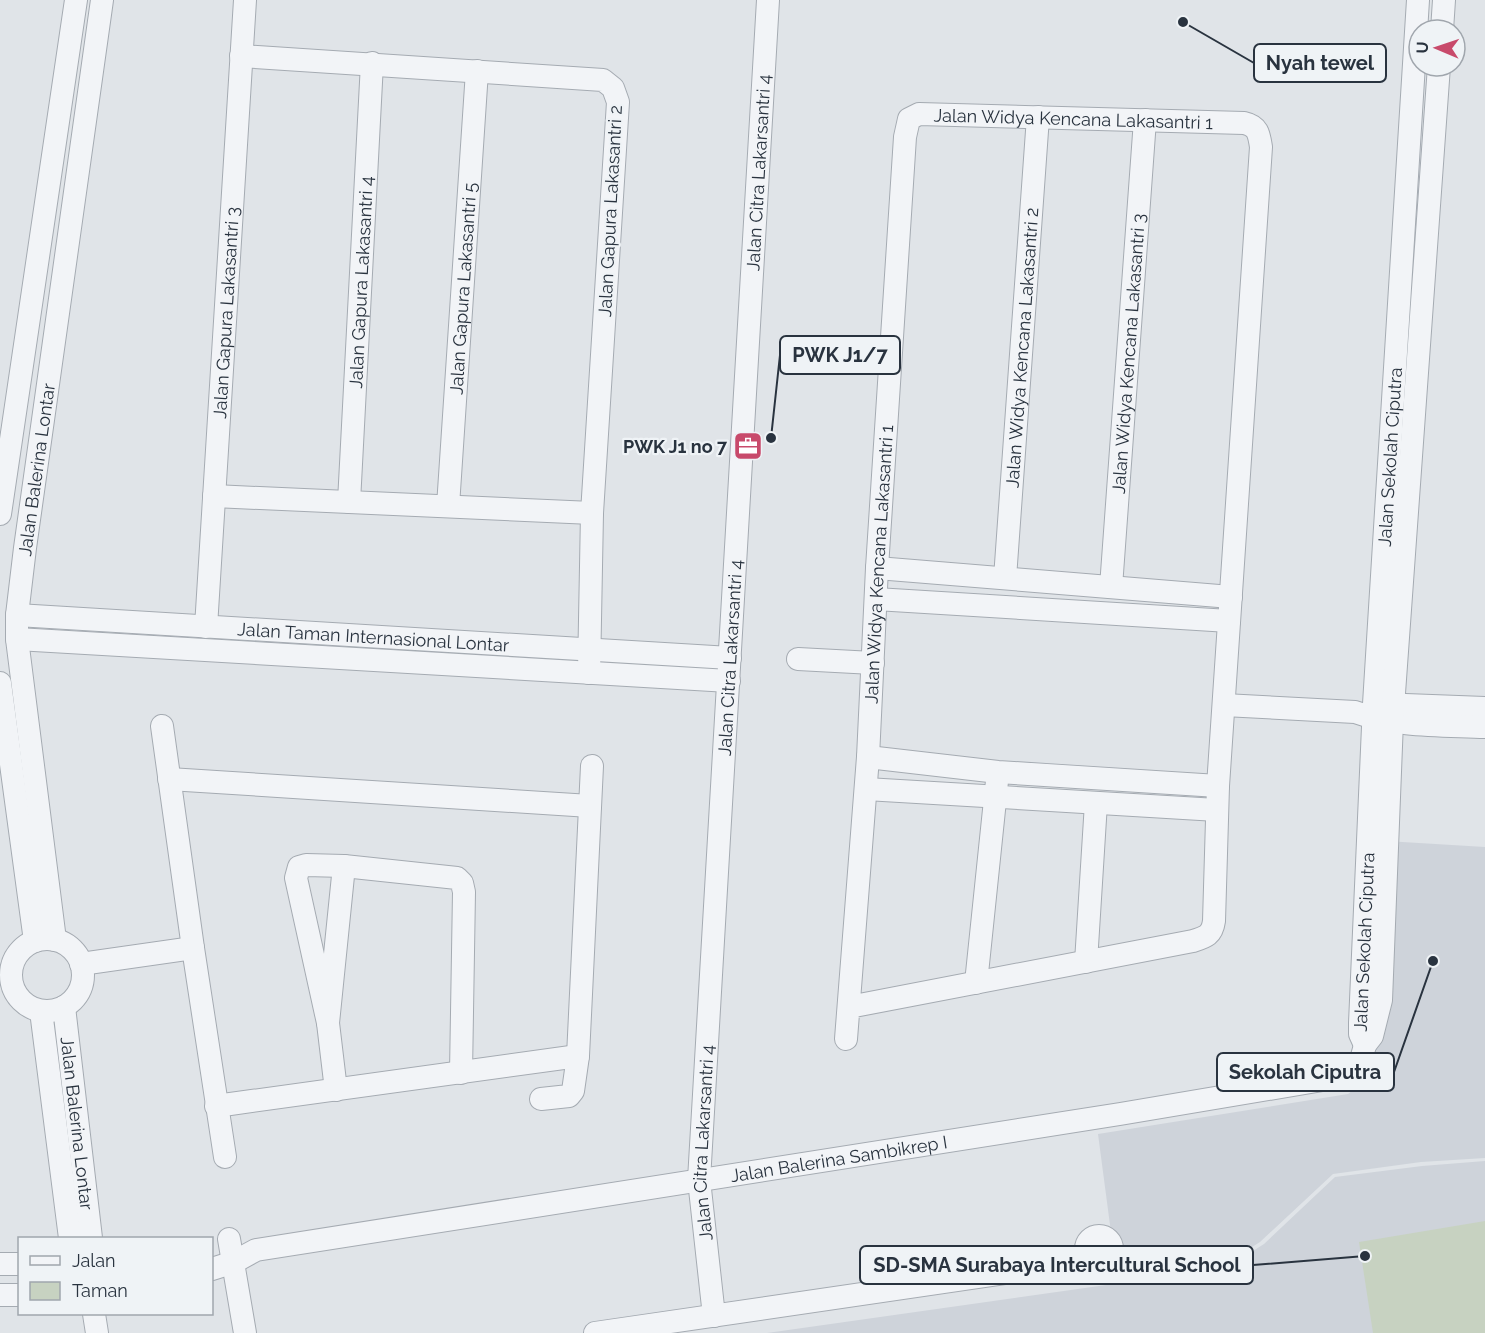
<svg xmlns="http://www.w3.org/2000/svg" width="1485" height="1333" font-family="Raleway,sans-serif">
<style>
.built{fill:#ced3da}
.green{fill:#c7d2c1}
.lines{fill:none;stroke-linecap:round;stroke-linejoin:round}
.minor-casing{stroke:#a5abb2;stroke-width:24}
.minor{stroke:#f2f4f7;stroke-width:22}
.labels{text-anchor:middle;dominant-baseline:central;stroke-width:4.5;stroke-linejoin:round;paint-order:stroke}
.street-label{font-size:18px;fill:#29333f;stroke:#eff3f6}
.poi-label{font-size:18px;font-weight:bold;fill:#29333f;stroke:#eff3f6;text-anchor:end}
.leader{fill:none;stroke:#29333f;stroke-width:2}
.callout-dot{fill:#29333f;stroke:#eff3f6;stroke-width:2}
.callout{fill:#eff3f6;stroke:#29333f;stroke-width:2}
.callout-label{font-size:20px;text-anchor:middle;font-weight:bold;fill:#29333f}
</style>
<rect width="100%" height="100%" fill="#e0e4e8"/>
<path class="built" d="M 1386,841 L 1485,847 L 1485,1158 L 1421,1162 L 1333,1174 L 1260,1242 L 1225,1264 L 1117,1278 L 1098,1134 L 1348,1094 L 1374,1074 Z
M 1485,1161 L 1485,1333 L 767,1333 L 1226,1268 L 1264,1244 L 1335,1177 L 1422,1166 Z"/>
<path class="green" d="M 1485,1221 L 1485,1333 L 1373,1333 L 1359,1242 Z"/>
<g class="lines">
<g class="minor-casing">
<g id="minor">
<path d="M 1442,30 L 1444,0"/>
<path d="M 241,56 L 603,80 L 613,88 L 618,102 L 592,513 L 589,673"/>
<path d="M 214,496 L 592,513"/>
<path id="s1" d="M 349,502 L 372,63"/>
<path id="s2" d="M 448,506 L 477,71"/>
<path d="M 0,514 L 76,0"/>
<path d="M 877,568 L 1231,597"/>
<path id="s3" d="M 1005,578 L 1038,117"/>
<path id="s4" d="M 1111,587 L 1145,120"/>
<path d="M 876,599 L 1229,621"/>
<path id="s5" d="M 17,615 L 730,658"/>
<path id="s6" d="M 206,627 L 245,0"/>
<path d="M 17,639 L 729,681"/>
<path d="M 798,659 L 873,663"/>
<path d="M 0,683 L 35,941"/>
<path d="M 1379,704 L 1485,708"/>
<path d="M 1224,705 L 1355,712 C 1396,727 1442,725 1485,727"/>
<path d="M 162,726 L 193,948 L 225,1157"/>
<path d="M 868,757 L 998,772 L 1218,786"/>
<path d="M 169,779 L 590,806"/>
<path d="M 866,789 L 1217,810"/>
<circle cx="47" cy="975" r="36"/>
<path id="s7" d="M 55,940 L 17,639 L 17,615 L 25,548 L 102,0"/>
<path d="M 1086,962 L 1096,803"/>
<path d="M 81,964 L 193,948"/>
<path d="M 976,983 L 997,781"/>
<path id="s8" d="M 64,1007 L 91,1238"/>
<path d="M 41,1011 L 70,1238"/>
<path d="M 328,1023 L 296,878 L 299,867 L 306,865 L 344,866 L 457,878 L 462,883 L 464,892 L 461,1073"/>
<path id="s9" d="M 846,1039 L 868,757 L 877,568 L 905,137 L 909,119 L 919,114 L 1244,123 C 1258,126 1259,134 1261,147 L 1218,786 L 1214,921 C 1212,935 1206,937 1193,941 L 849,1007"/>
<path id="s10" d="M 1365,1045 L 1360,1034 L 1360,1023 L 1374,704 L 1418,0"/>
<path d="M 1365,1045 L 1372,1036 L 1381,1000 L 1392,721 L 1439,66"/>
<path d="M 336,1090 L 328,1023 L 344,866"/>
<path d="M 541,1099 L 569,1096 L 573,1091 L 578,1056 L 592,766"/>
<path d="M 216,1106 L 578,1056"/>
<circle cx="1099" cy="1249" r="13"/>
<path d="M 229,1239 L 245,1333"/>
<path d="M 0,1264 L 20,1264"/>
<path id="s11" d="M 212,1269 L 234,1262 L 256,1250 L 1120,1114 L 1346,1076 C 1359,1069 1362,1058 1365,1045"/>
<path d="M 0,1295 L 20,1295"/>
<path d="M 94,1314 L 97,1333"/>
<path id="s12" d="M 714,1316 L 699,1180 L 768,0"/>
<path d="M 595,1333 L 1094,1260"/>
</g>
</g>
<use href="#minor" class="minor"/>
</g>
<defs>
<g id="office-square" transform="scale(1.5)"><rect x="-9" y="-9" width="18" height="18" rx="4" fill="#c84a6b" stroke="#eff3f6"/><path d="M-6-3h4V-5.5h4V-3h4V5H-6ZM-1-4.5V-3h2v-1.5ZM-6 0V1H6V0Z" fill="#fff"/></g>
</defs>
<g fill-rule="evenodd">
<use href="#office-square" x="748" y="446"/>
</g>
<g class="labels">
<g class="street-label">
<text stroke="none"><textPath href="#s9" startOffset="1088">Jalan Widya Kencana Lakasantri 1</textPath></text>
<text stroke="none"><textPath href="#s12" startOffset="1146">Jalan Citra Lakarsantri 4</textPath></text>
<text transform="translate(610 211) rotate(-87)">Jalan Gapura Lakasantri 2</text>
<text stroke="none"><textPath href="#s1" startOffset="220">Jalan Gapura Lakasantri 4</textPath></text>
<text stroke="none"><textPath href="#s2" startOffset="218">Jalan Gapura Lakasantri 5</textPath></text>
<text stroke="none"><textPath href="#s6" startOffset="315">Jalan Gapura Lakasantri 3</textPath></text>
<text stroke="none"><textPath href="#s3" startOffset="231">Jalan Widya Kencana Lakasantri 2</textPath></text>
<text stroke="none"><textPath href="#s4" startOffset="234">Jalan Widya Kencana Lakasantri 3</textPath></text>
<text stroke="none"><textPath href="#s10" startOffset="590">Jalan Sekolah Ciputra</textPath></text>
<text stroke="none"><textPath href="#s7" startOffset="474">Jalan Balerina Lontar</textPath></text>
<text stroke="none"><textPath href="#s9" startOffset="476">Jalan Widya Kencana Lakasantri 1</textPath></text>
<text stroke="none"><textPath href="#s5" startOffset="357">Jalan Taman Internasional Lontar</textPath></text>
<text stroke="none"><textPath href="#s12" startOffset="660">Jalan Citra Lakarsantri 4</textPath></text>
<text stroke="none"><textPath href="#s10" startOffset="104">Jalan Sekolah Ciputra</textPath></text>
<text stroke="none"><textPath href="#s8" startOffset="117">Jalan Balerina Lontar</textPath></text>
<text stroke="none"><textPath href="#s12" startOffset="174">Jalan Citra Lakarsantri 4</textPath></text>
<text stroke="none"><textPath href="#s11" startOffset="638">Jalan Balerina Sambikrep I</textPath></text>
</g>
<g class="poi-label">
<text x="727" y="446">PWK J1 no 7</text>
</g>
</g>
<path class="leader" d="M1183 22L1254 63M771 438L780 355M1433 961L1394 1072M1365 1256L1253 1265"/>
<g class="callout-dot">
<circle cx="1183" cy="22" r="6"/>
<circle cx="771" cy="438" r="6"/>
<circle cx="1433" cy="961" r="6"/>
<circle cx="1365" cy="1256" r="6"/>
</g>
<g class="callout">
<rect x="1254" y="44" width="132" height="38" rx="6"/>
<rect x="780" y="336" width="120" height="38" rx="6"/>
<rect x="1217" y="1053" width="177" height="38" rx="6"/>
<rect x="860" y="1246" width="393" height="38" rx="6"/>
</g>
<g class="callout-label">
<text x="1320" y="70">Nyah tewel</text>
<text x="840" y="362">PWK J1/7</text>
<text x="1305" y="1079">Sekolah Ciputra</text>
<text x="1057" y="1272">SD-SMA Surabaya Intercultural School</text>
</g>
<rect x="18" y="1237" width="195" height="78" fill="#eff3f6" stroke="#a0a6ad" stroke-width="1.5"/>
<rect x="30" y="1256" width="30" height="9" fill="#f2f4f7" stroke="#a0a6ad" stroke-width="1.5"/>
<text x="72" y="1267" font-size="18" fill="#29333f">Jalan</text>
<rect x="30" y="1282" width="30" height="18" fill="#c7d2c1" stroke="#a0a6ad" stroke-width="1.5"/>
<text x="72" y="1297" font-size="18" fill="#29333f">Taman</text>
<g transform="translate(1437 48) rotate(272)"><circle r="28" fill="#eff3f6" stroke="#a0a6ad" stroke-width="1.5"/>
<path d="M0-4.5L10 22L0 15L-10 22Z" fill="#c84a6b"/>
<text y="-9" font-size="16" font-weight="bold" text-anchor="middle" fill="#29333f">U</text>
</g>
</svg>
